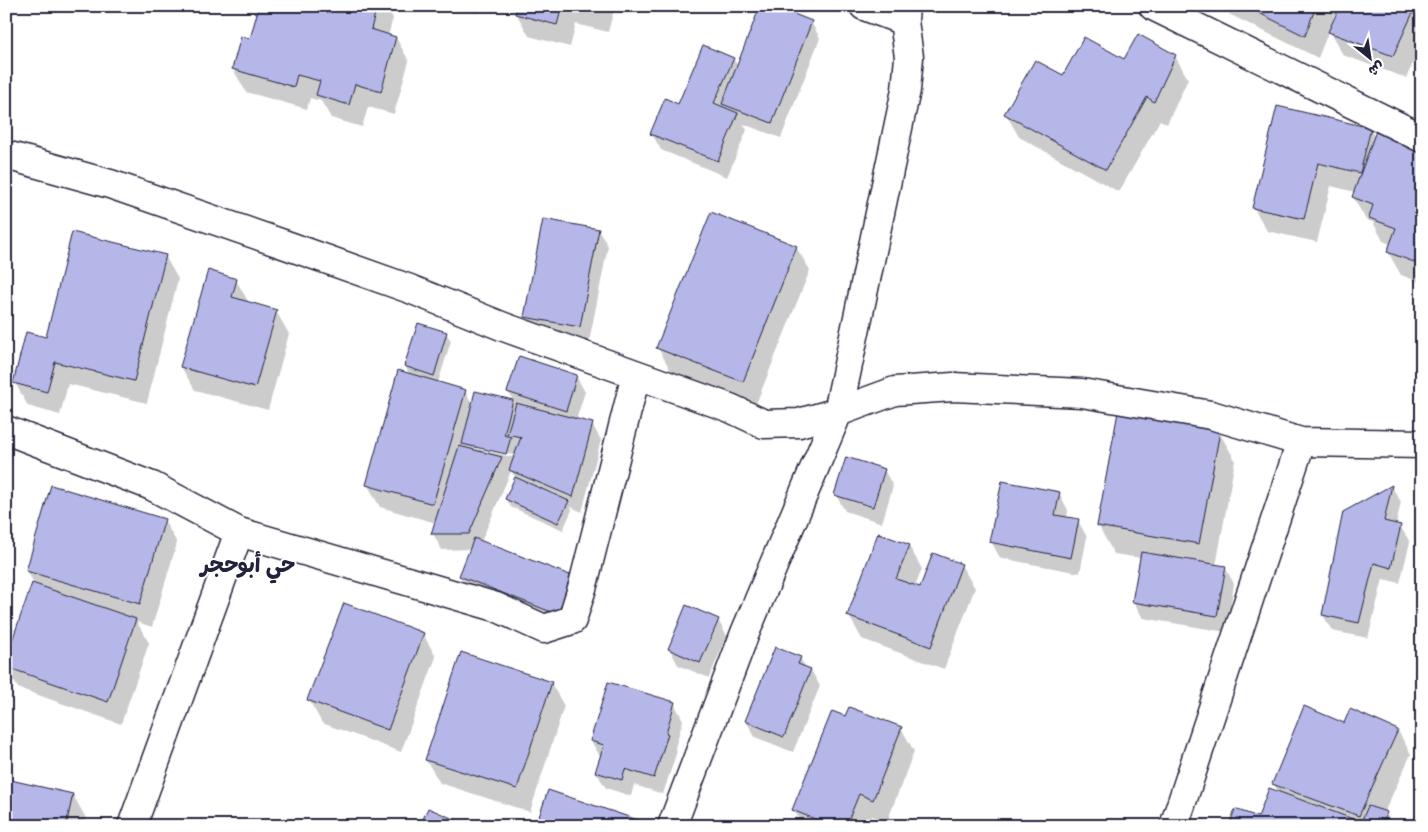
<svg xmlns="http://www.w3.org/2000/svg" width="1428" height="832" font-family="Caveat,'Playpen Sans Arabic',sans-serif">
<style>
.shadow{fill:#0003;fill-rule:evenodd}
.building{fill:#b6b7e9;stroke:#22223b}
.lines{fill:none;stroke-linecap:round;stroke-linejoin:round}
.minor-casing{stroke:#22223b;stroke-width:31}
.minor{stroke:#fff;stroke-width:28}
.labels{text-anchor:middle;dominant-baseline:central;stroke-width:4;stroke-linejoin:round;paint-order:stroke}
.neighbourhood-label{font-size:22px;font-weight:bold;fill:#22223b;stroke:#fff}
</style>
<rect width="100%" height="100%" fill="#fff"/>
<filter id="ink" filterUnits="userSpaceOnUse"><feTurbulence type="fractalNoise" baseFrequency=".02" numOctaves="2"/><feDisplacementMap in="SourceGraphic" scale="10" xChannelSelector="R" yChannelSelector="G"/><feConvolveMatrix kernelMatrix="1 2 1 2 8 2 1 2 1" color-interpolation-filters="sRGB"/></filter>
<g filter="url(#ink)">
<path class="shadow" d="M 261,6 L 386,6 L 393,18 L 388,36 L 396,38 L 409,61 L 394,114 L 368,107 L 362,127 L 331,118 L 321,101 L 310,98 L 307,109 L 246,92 L 233,69 L 251,40 Z
M 459,6 L 480,6 L 477,13 Z
M 484,6 L 494,6 L 493,10 Z
M 518,6 L 615,6 L 608,32 L 576,24 L 570,47 L 529,36 L 516,13 Z
M 1225,6 L 1338,6 L 1333,19 L 1335,20 L 1341,6 L 1422,6 L 1422,45 L 1406,78 L 1343,55 L 1329,30 L 1318,58 L 1229,14 Z
M 811,22 L 820,38 L 781,138 L 743,124 L 747,130 L 727,177 L 661,150 L 652,134 L 679,105 L 733,59 L 738,66 Z
M 1175,56 L 1188,79 L 1167,124 L 1160,120 L 1119,192 L 1019,137 L 1006,114 L 1124,61 Z
M 1277,107 L 1370,129 L 1375,138 L 1422,146 L 1422,283 L 1401,275 L 1388,252 L 1391,244 L 1383,241 L 1373,222 L 1366,220 L 1353,197 L 1355,192 L 1331,186 L 1317,242 L 1267,231 L 1254,208 Z
M 598,230 L 608,246 L 589,342 L 534,332 L 525,316 Z
M 796,247 L 810,270 L 756,404 L 671,371 L 658,348 Z
M 165,256 L 178,279 L 147,403 L 68,384 L 60,415 L 28,406 L 15,383 Z
M 236,280 L 249,303 L 276,311 L 289,334 L 268,410 L 195,390 L 181,367 Z
M 446,333 L 451,341 L 438,383 L 465,391 L 473,405 L 476,393 L 514,401 L 508,392 L 576,376 L 585,392 L 576,420 L 592,424 L 601,440 L 582,512 L 571,507 L 572,510 L 563,530 L 511,507 L 506,499 L 516,478 L 511,471 L 481,542 L 583,594 L 569,630 L 470,592 L 461,576 L 471,549 L 442,550 L 433,534 L 436,523 L 380,507 L 367,484 L 410,375 L 405,366 ZM 474,445 L 513,455 L 512,457 L 474,448 Z
M 1219,432 L 1235,460 L 1216,566 L 1225,567 L 1234,584 L 1226,632 L 1143,618 L 1133,602 L 1141,558 L 1114,554 L 1098,525 Z
M 884,470 L 893,486 L 882,523 L 845,511 L 836,495 Z
M 1392,487 L 1401,502 L 1396,525 L 1400,526 L 1410,542 L 1400,583 L 1383,579 L 1368,638 L 1332,631 L 1323,615 L 1344,512 Z
M 1059,493 L 1068,510 L 1067,518 L 1078,521 L 1087,537 L 1080,573 L 1000,558 L 991,541 Z
M 164,520 L 177,543 L 152,627 L 137,622 L 149,643 L 121,724 L 18,688 L 6,668 L 6,662 L 34,583 L 27,571 Z
M 909,546 L 922,569 L 915,587 L 921,589 L 961,565 L 975,588 L 944,669 L 862,639 L 849,616 Z
M 718,620 L 727,636 L 709,678 L 678,665 L 669,648 Z
M 423,634 L 436,657 L 401,752 L 322,723 L 309,700 Z
M 800,658 L 806,668 L 811,670 L 820,686 L 793,752 L 755,737 L 746,721 Z
M 551,683 L 564,706 L 530,812 L 440,783 L 426,760 Z
M 674,703 L 683,720 L 675,748 L 677,751 L 663,794 L 634,785 L 631,796 L 606,788 L 596,772 L 601,758 L 591,741 Z
M 1350,711 L 1398,731 L 1411,754 L 1384,813 L 1386,813 L 1393,826 L 1230,826 L 1259,819 L 1279,793 L 1273,783 L 1344,724 Z
M 846,718 L 901,728 L 914,751 L 887,822 L 872,816 L 868,826 L 803,826 L 794,810 Z
M 549,792 L 651,826 L 537,826 Z
M 73,795 L 86,818 L 84,826 L 6,826 Z"/>
<path class="building" d="M 259,6 L 377,6 L 371,29 L 396,37 L 381,92 L 355,84 L 349,105 L 316,95 L 320,81 L 297,75 L 294,87 L 232,69 L 241,36 L 250,39 Z
M 517,6 L 562,6 L 557,25 L 515,14 Z
M 760,6 L 773,6 L 812,21 L 772,123 L 722,104 Z
M 1245,6 L 1316,6 L 1305,36 Z
M 1340,6 L 1416,6 L 1393,56 L 1328,32 Z
M 1138,34 L 1176,55 L 1154,102 L 1147,97 L 1106,170 L 1004,114 L 1035,60 L 1063,75 L 1084,37 L 1124,59 Z
M 703,45 L 734,58 L 714,103 L 738,113 L 718,161 L 650,134 L 665,98 L 678,104 Z
M 1277,106 L 1371,128 L 1360,173 L 1318,163 L 1304,219 L 1252,208 Z
M 1377,128 L 1422,145 L 1422,265 L 1387,252 L 1396,228 L 1369,218 L 1373,205 L 1352,197 Z
M 711,212 L 797,246 L 743,382 L 656,348 Z
M 543,219 L 599,229 L 580,327 L 524,317 Z
M 72,232 L 166,255 L 134,381 L 55,362 L 47,392 L 13,383 L 26,332 L 46,337 Z
M 208,270 L 237,279 L 232,297 L 277,310 L 255,388 L 180,367 Z
M 418,323 L 447,332 L 434,376 L 404,366 Z
M 519,356 L 577,375 L 566,411 L 507,392 Z
M 398,370 L 466,390 L 433,504 L 366,485 Z
M 475,391 L 513,400 L 504,435 L 511,437 L 506,454 L 462,444 Z
M 516,403 L 593,423 L 573,497 L 509,470 L 521,437 L 507,434 Z
M 1118,412 L 1220,431 L 1199,544 L 1097,526 Z
M 459,446 L 502,457 L 469,534 L 431,534 Z
M 846,457 L 885,469 L 873,507 L 834,495 Z
M 515,477 L 569,501 L 558,523 L 505,499 Z
M 1002,481 L 1060,492 L 1055,515 L 1079,519 L 1071,558 L 989,542 Z
M 51,485 L 165,519 L 140,604 L 26,571 Z
M 1392,485 L 1384,521 L 1401,525 L 1391,568 L 1374,563 L 1359,623 L 1322,615 L 1343,512 Z
M 878,533 L 910,545 L 896,579 L 920,587 L 933,553 L 962,564 L 931,647 L 847,616 Z
M 474,538 L 575,577 L 559,615 L 459,576 Z
M 1141,552 L 1226,566 L 1217,616 L 1132,602 Z
M 32,583 L 136,619 L 108,702 L 6,667 L 6,658 Z
M 344,603 L 424,633 L 388,730 L 307,700 Z
M 686,605 L 719,619 L 700,663 L 668,649 Z
M 775,647 L 801,657 L 798,664 L 811,669 L 784,737 L 745,721 Z
M 461,652 L 552,682 L 517,789 L 425,760 Z
M 608,682 L 675,702 L 666,733 L 668,734 L 654,778 L 625,769 L 622,780 L 595,772 L 604,745 L 590,741 Z
M 1304,706 L 1344,723 L 1350,709 L 1398,730 L 1359,816 L 1272,784 Z
M 849,707 L 902,727 L 873,800 L 859,794 L 846,826 L 832,826 L 792,810 L 832,711 L 845,716 Z
M 6,779 L 73,794 L 66,826 L 6,826 Z
M 1269,788 L 1361,822 L 1368,806 L 1387,812 L 1382,826 L 1229,826 L 1235,809 L 1258,817 Z
M 548,790 L 653,825 L 536,826 Z
M 428,808 L 470,826 L 420,826 Z
M 721,820 L 738,826 L 719,826 Z"/>
<g class="lines">
<g class="minor-casing">
<path id="minor" d="M 864,6 L 904,21
M 1153,6 L 1422,138
M 6,155 L 110,184 L 286,245 L 410,289 L 504,327 L 730,408 L 764,424 L 799,423 L 838,412 L 895,391 L 953,387 L 1082,393 L 1211,415 L 1301,442 L 1422,444
M 6,430 L 152,486 L 239,532 L 496,607 L 544,629 L 572,620 L 583,585 L 636,375
M 132,826 L 239,532
M 672,826 L 745,633 L 838,412 L 906,90 L 909,57 L 904,21 L 905,6
M 1174,826 L 1301,442"/>
</g>
<use href="#minor" class="minor"/>
</g>
</g>
<g class="labels">
<g class="neighbourhood-label">
<text x="248" y="565">حي أبوحجر</text>
</g>
</g>
<rect width="1428" height="832" fill="none" stroke="#fff" stroke-width="25"/>
<rect x="12" y="12" width="1403" height="807" fill="none" stroke="#22223b" stroke-width="2" filter="url(#ink)"/>
<g transform="translate(1370 58) rotate(150)" stroke="#ffffff" stroke-width="4" paint-order="stroke">
<path d="M0-4L9 19L0 12L-9 19Z" fill="#22223b"/>
<text y="-8" font-size="14" font-weight="bold" text-anchor="middle" fill="#22223b">ش</text>
</g>
</svg>
